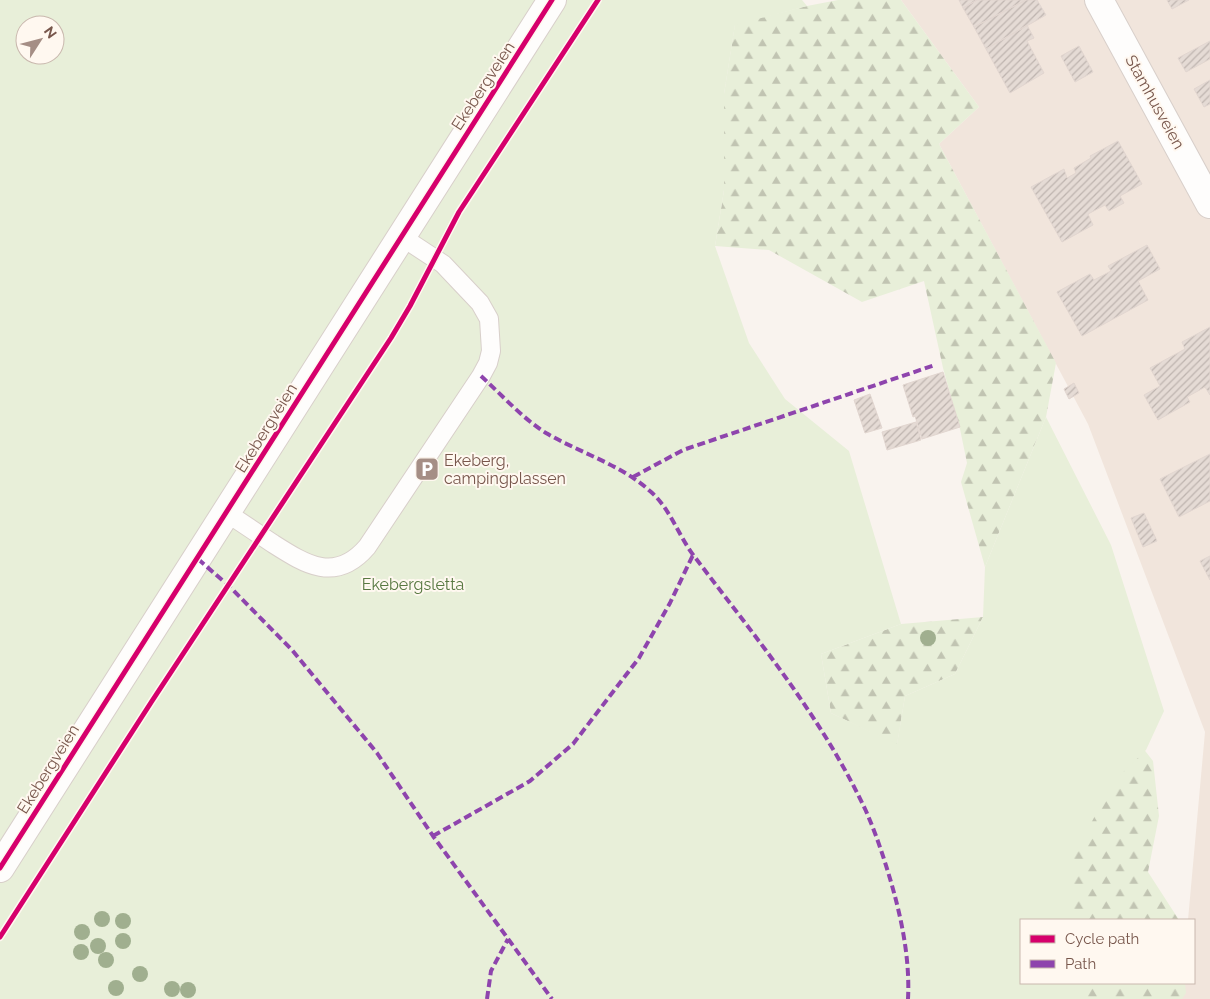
<svg xmlns="http://www.w3.org/2000/svg" width="1210" height="999" font-family="Raleway,sans-serif">
<style>
.residential{fill:#f1e5dc}
.forest{fill:url(#forest-firs)}
.park{fill:#e8efd9;fill-rule:evenodd}
.building{fill:url(#building-hatch);stroke:#e2d6d0}
.lines{fill:none;stroke-linecap:round;stroke-linejoin:round}
.service-casing{stroke:#d8cfca;stroke-width:20}
.tertiary-casing{stroke:#d8cfca;stroke-width:30}
.service{stroke:#fefdfc;stroke-width:18}
.tertiary{stroke:#fefdfc;stroke-width:28}
.quiet{stroke:#8e44ad;stroke-width:4;stroke-dasharray:8 4;stroke-linecap:butt}
.cycleway-casing{stroke:#fff8f0;stroke-width:8}
.cycleway{stroke:#d6006c;stroke-width:5}
.tree{fill:#a0af8f}
.labels{text-anchor:middle;dominant-baseline:central;stroke-width:4;stroke-linejoin:round;paint-order:stroke}
.street-label{font-size:16px;fill:#78574c;stroke:#fff8f0}
.poi-label{font-size:16px;fill:#78574c;stroke:#fff8f0;text-anchor:start}
.park-label{font-size:16px;fill:#587841;stroke:#fff8f0}
</style>
<defs>
<pattern id="forest-firs" width="22" height="20" patternUnits="userSpaceOnUse" patternTransform="scale(1.25)"><rect width="22" height="20" fill="#e8efd9"/><path d="M5 1l3.5 6h-7zM16 11l3.5 6h-7z" fill="#c1c4b2"/></pattern>
<pattern id="building-hatch" width="6" height="6" patternUnits="userSpaceOnUse" patternTransform="scale(1.25)"><rect width="6" height="6" fill="#e5dbd5"/><path d="M-1 1l2-2M0 6l6-6M5 7l2-2" fill="none" stroke="#beb4af"/></pattern>
</defs>
<rect width="100%" height="100%" fill="#f9f3ee"/>
<path class="residential" d="M 901,0 L 1210,0 L 1210,999 L 1180,999 L 1182,983 L 1194,983 L 1194,920 L 1188,920 L 1205,732 L 1088,424 L 939,144 L 979,107 Z"/>
<path class="forest" d="M 838,0 L 901,0 L 979,107 L 939,144 L 1056,363 L 1046,417 L 985,567 L 961,482 L 967,463 L 960,429 L 943,368 L 924,281 L 862,302 L 769,250 L 715,246 L 724,190 L 724,94 L 735,24 L 807,6 Z
M 983,617 L 955,674 L 905,696 L 897,745 L 831,713 L 821,654 L 901,624 Z
M 1139,743 L 1153,761 L 1159,816 L 1148,872 L 1179,920 L 1070,920 L 1068,852 L 1074,804 Z
M 1071,983 L 1185,983 L 1186,993 L 1182,999 L 1072,999 Z"/>
<path class="park" d="M 0,0 L 802,0 L 807,6 L 735,25 L 724,94 L 724,190 L 715,246 L 749,343 L 785,399 L 849,451 L 901,624 L 821,654 L 831,713 L 897,744 L 905,696 L 955,674 L 983,617 L 985,567 L 1046,417 L 1111,545 L 1164,711 L 1146,750 L 1114,781 L 1072,858 L 1072,920 L 1021,920 L 1021,983 L 1074,983 L 1075,999 L 0,999 ZM 25,25 L 55,25 L 55,55 L 25,55 Z"/>
<path class="building" d="M 959,0 L 977,0 L 963,8 Z
M 977,0 L 1026,0 L 974,27 L 963,8 Z
M 1026,0 L 1037,0 L 1046,15 L 986,49 L 974,27 Z
M 1167,0 L 1189,0 L 1172,9 Z
M 1027,25 L 1034,38 L 1027,41 L 1044,73 L 1010,93 L 986,49 Z
M 1210,41 L 1210,59 L 1186,72 L 1178,58 Z
M 1079,46 L 1093,72 L 1075,82 L 1061,56 Z
M 1210,80 L 1210,104 L 1204,107 L 1194,89 Z
M 1118,141 L 1142,184 L 1120,196 L 1124,203 L 1109,211 L 1105,205 L 1088,214 L 1093,225 L 1062,242 L 1031,187 L 1064,169 L 1067,178 L 1076,173 L 1074,168 L 1091,158 L 1090,156 Z
M 1147,245 L 1160,269 L 1138,281 L 1148,300 L 1082,336 L 1057,292 L 1090,274 L 1094,280 L 1111,271 L 1108,266 Z
M 1210,327 L 1210,395 L 1205,387 L 1187,397 L 1190,402 L 1158,420 L 1144,395 L 1160,386 L 1150,368 L 1185,349 L 1182,342 Z
M 943,372 L 960,427 L 922,439 L 915,416 L 913,417 L 903,385 Z
M 1074,383 L 1079,393 L 1069,399 L 1064,389 Z
M 870,394 L 882,428 L 865,433 L 854,400 Z
M 916,422 L 921,440 L 887,450 L 882,432 Z
M 1210,454 L 1210,501 L 1179,517 L 1160,479 Z
M 1144,513 L 1157,541 L 1143,547 L 1131,518 Z
M 1210,556 L 1210,580 L 1200,561 Z"/>
<g class="lines">
<g class="service-casing">
<path id="service" d="M 227,513 C 242,523 257,533 272,543 C 305,564 335,584 367,547 L 481,376 L 488,363 L 491,351 L 489,319 L 480,303 L 443,264 L 402,237"/>
</g>
<g class="tertiary-casing">
<path id="tertiary" d="M 1099,0 L 1210,204
M 0,868 L 552,0"/>
</g>
<use href="#service" class="service"/>
<use href="#tertiary" class="tertiary"/>
<path class="quiet" d="M 481,376 C 502,395 522,418 546,433 C 580,453 620,464 650,491 C 670,508 678,535 694,556 C 756,638 822,717 866,811 C 876,834 884,858 891,882 C 902,920 910,960 908,999
M 633,477 L 683,450 L 935,365
M 198,559 L 229,586 L 292,650 L 377,753 L 433,836 L 552,999
M 433,836 L 530,781 L 573,744 L 639,658 L 670,603 L 693,555
M 487,999 L 491,971 L 508,939"/>
<g class="cycleway-casing">
<path id="cycleway" d="M 0,868 L 552,0
M 0,937 L 152,701 L 391,338 L 410,306 L 459,212 L 598,0"/>
</g>
<use href="#cycleway" class="cycleway"/>
</g>
<g class="tree">
<circle cx="928" cy="638" r="8"/>
<circle cx="102" cy="919" r="8"/>
<circle cx="123" cy="921" r="8"/>
<circle cx="82" cy="932" r="8"/>
<circle cx="123" cy="941" r="8"/>
<circle cx="98" cy="946" r="8"/>
<circle cx="81" cy="952" r="8"/>
<circle cx="106" cy="960" r="8"/>
<circle cx="140" cy="974" r="8"/>
<circle cx="116" cy="988" r="8"/>
<circle cx="172" cy="989" r="8"/>
<circle cx="188" cy="990" r="8"/>
</g>
<defs>
<g id="parking-square" transform="scale(1.25)"><rect x="-9" y="-9" width="18" height="18" rx="4" fill="#a58e85" stroke="#fff8f0"/><path d="M-3.5-5.5H1a3.5 3.5 0 0 1 0 7H-1V5.5H-3.5ZM-1-3.4V-.6H.8a1.4 1.4 0 0 0 0-2.8Z" fill="#fff"/></g>
</defs>
<g fill-rule="evenodd">
<use href="#parking-square" x="427" y="469"/>
</g>
<g class="labels">
<g class="street-label">
<text transform="translate(483 86) rotate(-57)">Ekebergveien</text>
<text transform="translate(1155 102) rotate(61)">Stamhusveien</text>
<text transform="translate(266 428) rotate(-58)">Ekebergveien</text>
<text transform="translate(48 769) rotate(-58)">Ekebergveien</text>
</g>
<g class="poi-label">
<text x="444" y="460">Ekeberg,<tspan x="444" dy="18">campingplassen</tspan></text>
</g>
<g class="park-label">
<text x="413" y="584">Ekebergsletta</text>
</g>
</g>
<rect x="1020" y="919" width="175" height="65" fill="#fff8f0" stroke="#c9b8ae"/>
<rect x="1030" y="935" width="25" height="8" fill="#d6006c" stroke="#c9b8ae"/>
<text x="1065" y="944" font-size="15" fill="#78574c">Cycle path</text>
<rect x="1030" y="960" width="25" height="8" fill="#8e44ad" stroke="#c9b8ae"/>
<text x="1065" y="969" font-size="15" fill="#78574c">Path</text>
<g transform="translate(40 40) rotate(54)"><circle r="24" fill="#fff8f0" stroke="#c9b8ae"/>
<path d="M0-4L9 19L0 12L-9 19Z" fill="#a58e85"/>
<text y="-8" font-size="14" font-weight="bold" text-anchor="middle" fill="#78574c">N</text>
</g>
</svg>
